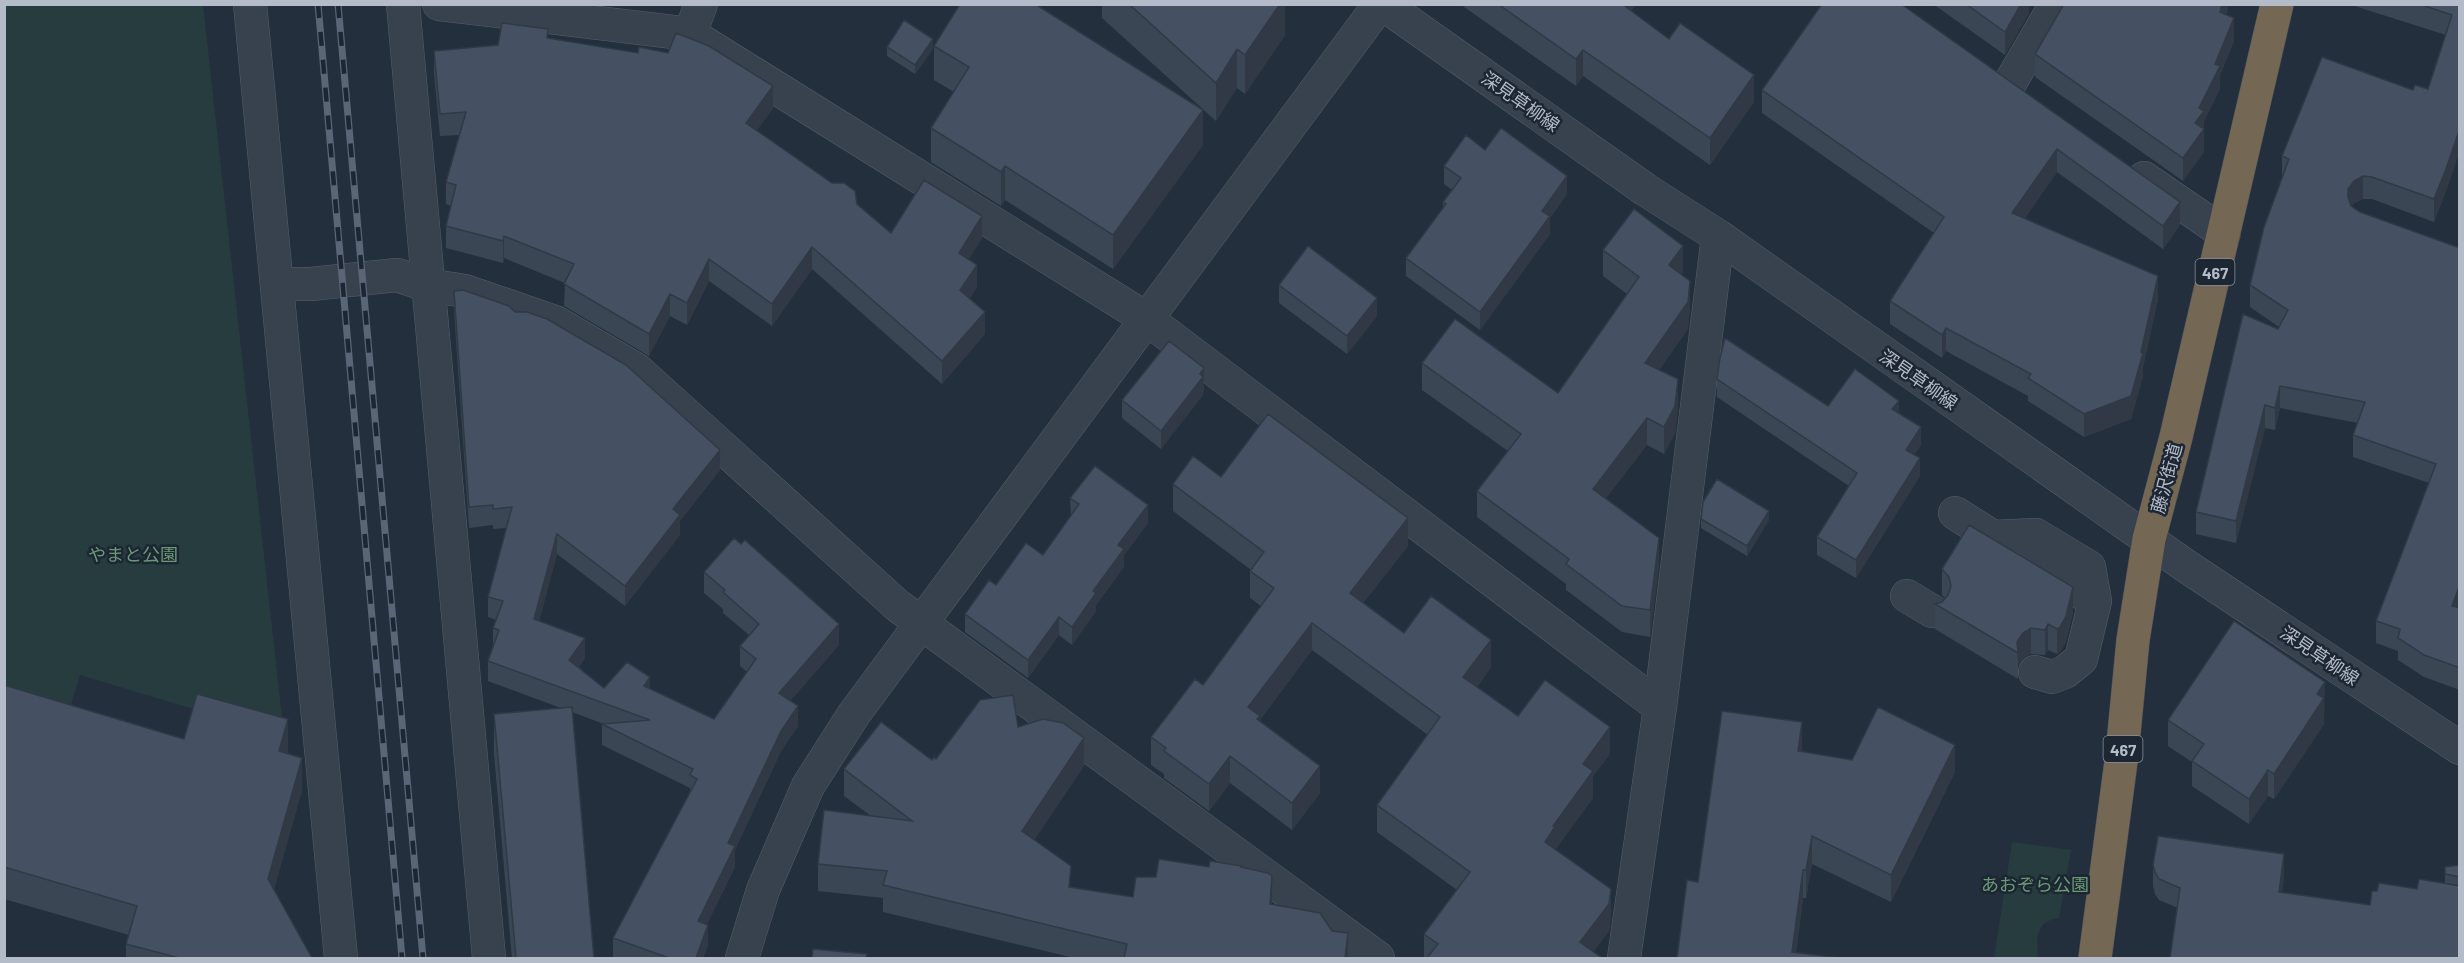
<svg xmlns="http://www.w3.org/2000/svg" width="2464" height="963" font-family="Barlow,'Noto Sans JP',sans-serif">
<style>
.green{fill:#263c3f}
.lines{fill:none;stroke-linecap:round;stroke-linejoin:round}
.minor-casing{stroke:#565f6c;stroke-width:34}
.highway-casing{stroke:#434c59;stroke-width:34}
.minor{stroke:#38414e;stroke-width:33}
.highway{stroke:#746855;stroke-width:33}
.rail-casing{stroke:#5a6575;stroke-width:7}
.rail{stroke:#1d2633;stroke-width:4.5;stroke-dasharray:14;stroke-linecap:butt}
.wall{fill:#3b4654}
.shaded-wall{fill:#303945}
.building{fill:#455162;stroke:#303945;stroke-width:1.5}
.labels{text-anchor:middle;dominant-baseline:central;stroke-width:5;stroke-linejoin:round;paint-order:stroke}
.shield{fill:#1d2633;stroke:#878f9c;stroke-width:1.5}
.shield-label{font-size:16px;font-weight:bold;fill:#b4bcc9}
.street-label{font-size:18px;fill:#b4bcc9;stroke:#1d2633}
.park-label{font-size:18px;fill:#6b9a76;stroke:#1d2633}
</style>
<rect width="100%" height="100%" fill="#242f3e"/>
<path class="green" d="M 4,5 L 203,5 L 284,736 L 80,675 L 67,717 L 5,699 Z
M 2012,842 L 2071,850 L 2059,918 C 2035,921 2037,938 2038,958 L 1994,958 Z"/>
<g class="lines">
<g class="minor-casing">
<path id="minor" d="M 250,4 L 341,958
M 403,4 L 489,958
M 439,4 L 690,34 L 1147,319 L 1660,707
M 1383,4 L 1646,190 L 1718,236 L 2186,566 L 2460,748
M 690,34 L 701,4
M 2010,83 L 2056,4
M 2144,178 L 2224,233
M 277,284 L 311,284 L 397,275 L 427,285 L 465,291 L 555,322 L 637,370 L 898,606 L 1378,958
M 1955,513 L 2095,601 L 2081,659 L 2065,672 L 2052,677 L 2035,672
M 1992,537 L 2036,535 L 2089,567 L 2095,601
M 1907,596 L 1932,611
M 742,958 L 763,890 L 808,786 L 854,714 L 1380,4
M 1624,958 L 1660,707 L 1718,236"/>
</g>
<g class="highway-casing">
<path id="highway" d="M 2095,958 L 2122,754 L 2133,640 L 2149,539 L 2176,437 L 2277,4"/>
</g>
<use href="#minor" class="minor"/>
<use href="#highway" class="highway"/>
<g class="rail-casing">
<path id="rail" d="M 318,4 L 402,958
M 338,4 L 423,958"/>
</g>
<use href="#rail" class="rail"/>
</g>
<path class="wall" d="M 1102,4 L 1285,4 L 1285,35 L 1245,94 L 1237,88 L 1216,121 L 1102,18 Z
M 1460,4 L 1636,4 L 1631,11 L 1754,102 L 1710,165 L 1583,76 L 1576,86 Z
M 1822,4 L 2180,225 L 2163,249 L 2057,172 L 2025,218 L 2158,299 L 2143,367 L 2143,376 L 2131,419 L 2084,437 L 2028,401 L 2028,396 L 1946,351 L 1942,358 L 1890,324 L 1890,301 L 1934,233 L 1762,113 L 1762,90 Z
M 1933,4 L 2029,4 L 2029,13 L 2005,55 Z
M 2064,4 L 2229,4 L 2226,15 L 2234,41 L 2220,75 L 2220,89 L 2204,121 L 2204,152 L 2183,181 L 2035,77 L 2035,54 Z
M 2348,4 L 2460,4 L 2460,150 L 2446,191 L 2434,222 L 2372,199 L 2363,199 L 2354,203 L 2351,206 L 2360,212 L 2460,248 L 2460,690 L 2424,677 L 2398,660 L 2398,651 L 2376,643 L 2376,621 L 2429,483 L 2353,457 L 2353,435 L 2358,423 L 2280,408 L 2275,430 L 2265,428 L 2236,543 L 2196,534 L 2196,512 L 2279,327 L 2250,307 L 2250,285 L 2282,177 L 2282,156 L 2413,90 L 2428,89 L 2446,35 Z
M 548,38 L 773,108 L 756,131 L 857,204 L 891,233 L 982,238 L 969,259 L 977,287 L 970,298 L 985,334 L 942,384 L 812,269 L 772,326 L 709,281 L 687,325 L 670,316 L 649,356 L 564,306 L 565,283 L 504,258 L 503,263 L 446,248 L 446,226 L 451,206 L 446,204 L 446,182 L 459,135 L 440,136 L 434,74 L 434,51 L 498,45 Z
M 934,46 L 1203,145 L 1113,269 L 1005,200 L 1001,206 L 931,162 L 931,128 L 954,92 L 934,80 Z
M 887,47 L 933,49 L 915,74 L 887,56 Z
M 1485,150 L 1567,194 L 1550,218 L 1550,234 L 1480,330 L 1406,276 L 1406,258 L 1443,208 L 1443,202 L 1452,190 L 1444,184 L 1444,166 Z
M 1603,250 L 1683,272 L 1681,274 L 1690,307 L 1688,329 L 1659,370 L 1678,406 L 1675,433 L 1664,454 L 1647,445 L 1606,498 L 1659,565 L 1650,637 L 1622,632 L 1566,590 L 1566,584 L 1477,517 L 1477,491 L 1508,451 L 1422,390 L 1422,363 L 1558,393 L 1627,294 L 1603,276 Z
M 1279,285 L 1377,316 L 1347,354 L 1279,303 Z
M 454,291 L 515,312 L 720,470 L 680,521 L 680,535 L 625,606 L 557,554 L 539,621 L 585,658 L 579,667 L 604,688 L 650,689 L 714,719 L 747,672 L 740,666 L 740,646 L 749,635 L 723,613 L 723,609 L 704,593 L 704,572 L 839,645 L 790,701 L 798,726 L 781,751 L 735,850 L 735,867 L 707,924 L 708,945 L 703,958 L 613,958 L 613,938 L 690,792 L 690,788 L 602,745 L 602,724 L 604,724 L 572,712 L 594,958 L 512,958 L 494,754 L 494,714 L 561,708 L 488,681 L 488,661 L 493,645 L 493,628 L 496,620 L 488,617 L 488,597 L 507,528 L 493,529 L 493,525 L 469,528 L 454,311 Z
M 1717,379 L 1828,406 L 1899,413 L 1921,445 L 1914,455 L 1920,476 L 1856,578 L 1817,555 L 1817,537 L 1849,486 L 1717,397 Z
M 1204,386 L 1203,395 L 1161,449 L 1122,418 L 1122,400 Z
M 1221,477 L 1408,546 L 1363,603 L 1404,633 L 1491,667 L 1477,687 L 1518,716 L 1610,754 L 1593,776 L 1593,798 L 1555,850 L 1611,917 L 1609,931 L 1593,952 L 1602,958 L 1424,958 L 1424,934 L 1457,890 L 1377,832 L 1377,805 L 1428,735 L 1312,650 L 1260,720 L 1320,793 L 1292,830 L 1230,783 L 1209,811 L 1164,778 L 1164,774 L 1151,765 L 1151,737 L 1203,685 L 1261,606 L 1250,598 L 1250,571 L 1251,570 L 1173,511 L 1173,484 Z
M 1070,498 L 1148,523 L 1124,555 L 1124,567 L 1096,605 L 1096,611 L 1072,645 L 1059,635 L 1028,678 L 965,632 L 965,614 L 996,585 L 1043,555 L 1071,516 Z
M 1701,519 L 1769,520 L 1747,556 L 1701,528 Z
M 1942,569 L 2073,612 L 2066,642 L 2060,652 L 2057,654 L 2048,650 L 2045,655 L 2031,654 L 2023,658 L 2018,665 L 2018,679 L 1935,629 L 1935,604 L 1942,602 L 1945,598 L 1942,595 Z
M 4,685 L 184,739 L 288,751 L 287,754 L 302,790 L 274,889 L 312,958 L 126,958 L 126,944 L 129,935 L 4,899 Z
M 2325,707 L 2324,709 L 2324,724 L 2274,799 L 2268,796 L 2249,824 L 2192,786 L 2192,762 L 2168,746 L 2168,720 Z
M 1018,727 L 1084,766 L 1034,840 L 1071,887 L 1133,897 L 1156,877 L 1209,867 L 1242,868 L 1272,905 L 1348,958 L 1074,958 L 883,912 L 883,898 L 818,891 L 818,864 L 871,816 L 844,796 L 844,769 L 936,759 Z
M 1802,750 L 1802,752 L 1852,760 L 1955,772 L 1891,902 L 1812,864 L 1806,898 L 1803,898 L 1796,953 L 1677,958 L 1698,882 Z
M 2153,865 L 2284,876 L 2282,892 L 2370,905 L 2377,891 L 2417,889 L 2445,884 L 2445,867 L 2460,865 L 2460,958 L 2178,908 L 2159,900 L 2155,894 L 2153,886 Z"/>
<path class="shaded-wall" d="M 1280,4 L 1285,4 L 1285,35 L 1245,94 L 1245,55 Z
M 1618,4 L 1636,4 L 1618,28 Z
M 2021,4 L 2029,4 L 2029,13 L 2005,55 L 2005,32 Z
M 2222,4 L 2229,4 L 2220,35 L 2220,12 Z
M 2234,18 L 2234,41 L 2220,75 L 2220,89 L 2204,121 L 2204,152 L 2183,181 L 2183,158 L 2195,123 L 2199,108 Z
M 933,39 L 933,49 L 915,74 L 915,65 Z
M 1237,49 L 1237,88 L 1216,121 L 1216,83 Z
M 1583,50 L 1583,76 L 1576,86 L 1576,59 Z
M 1754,75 L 1754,102 L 1710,165 L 1710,138 Z
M 773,86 L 773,108 L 746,146 L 746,123 Z
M 1203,110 L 1203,145 L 1113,269 L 1113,235 Z
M 2460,128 L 2460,150 L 2446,191 L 2434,222 L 2434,199 Z
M 2057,149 L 2057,172 L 2012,236 L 2012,213 Z
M 1005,166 L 1005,200 L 1001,206 L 1001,172 Z
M 1567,176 L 1567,194 L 1550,218 L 1550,234 L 1480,330 L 1480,312 L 1542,211 Z
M 2363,176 L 2363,199 L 2354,203 L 2348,211 L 2348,189 L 2354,181 Z
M 2180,202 L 2180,225 L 2163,249 L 2163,226 Z
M 982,216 L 982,238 L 959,275 L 959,253 Z
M 504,236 L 504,258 L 503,263 L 503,241 Z
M 1683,246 L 1683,272 L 1669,292 L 1669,265 Z
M 812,247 L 812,269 L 772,326 L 772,304 Z
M 709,259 L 709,281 L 687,325 L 687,303 Z
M 977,265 L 977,287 L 960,312 L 960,290 Z
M 2158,276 L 2158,299 L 2143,367 L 2143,376 L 2131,419 L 2084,437 L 2084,414 L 2141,352 Z
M 1690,281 L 1690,307 L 1688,329 L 1645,389 L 1645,363 Z
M 670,294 L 670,316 L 649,356 L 649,334 Z
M 1377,298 L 1377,316 L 1347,354 L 1347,336 Z
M 985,312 L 985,334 L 942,384 L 942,361 Z
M 1946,328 L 1946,351 L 1942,358 L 1942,335 Z
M 1204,368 L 1203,395 L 1161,449 L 1161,431 Z
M 1678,379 L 1678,406 L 1675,433 L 1664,454 L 1664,427 Z
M 2280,386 L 2280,408 L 2275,430 L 2275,408 Z
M 1899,401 L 1899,419 L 1892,409 Z
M 2265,405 L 2265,428 L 2236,543 L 2236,521 Z
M 1647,418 L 1647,445 L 1593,515 L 1593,489 Z
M 1921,427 L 1921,445 L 1906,468 L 1906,450 Z
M 720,450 L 720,470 L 680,521 L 680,535 L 625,606 L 625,586 L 673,509 Z
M 1920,458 L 1920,476 L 1856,578 L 1856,560 Z
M 1148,505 L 1148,523 L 1124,555 L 1124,567 L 1096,605 L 1096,611 L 1072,645 L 1072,627 L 1093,591 L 1118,545 Z
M 1769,511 L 1769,520 L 1747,556 L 1747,546 Z
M 1408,518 L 1408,546 L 1350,620 L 1350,593 Z
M 557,534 L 557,554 L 534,640 L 534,619 Z
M 1659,538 L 1659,565 L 1650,637 L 1650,610 Z
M 2460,584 L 2460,606 L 2452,628 L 2452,606 Z
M 2073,587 L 2073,612 L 2066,642 L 2060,652 L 2057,654 L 2057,629 Z
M 1059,617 L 1059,635 L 1028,678 L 1028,660 Z
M 1312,623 L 1312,650 L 1260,720 L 1260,743 L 1248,707 Z
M 839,624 L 839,645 L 779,714 L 779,693 Z
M 2048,624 L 2048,650 L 2045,655 L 2045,630 Z
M 2031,628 L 2031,654 L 2023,658 L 2018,665 L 2017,642 L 2023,633 Z
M 585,638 L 585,658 L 569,680 L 569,660 Z
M 1491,640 L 1491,667 L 1463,705 L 1463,677 Z
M 650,677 L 650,698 L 644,686 Z
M 2325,682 L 2324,724 L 2274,799 L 2274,774 L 2317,694 Z
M 798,706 L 798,726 L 781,751 L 735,850 L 735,867 L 698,942 L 698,921 L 728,843 L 781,731 Z
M 288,719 L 288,751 L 279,783 L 279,751 Z
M 1802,722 L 1802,750 L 1798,779 L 1798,751 Z
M 1610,727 L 1610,754 L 1593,776 L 1593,798 L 1555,850 L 1545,842 L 1583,764 Z
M 1084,738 L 1084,766 L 1022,858 L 1022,831 Z
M 1955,745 L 1955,772 L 1891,902 L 1891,875 Z
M 1230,756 L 1230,783 L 1209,811 L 1209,784 Z
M 302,758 L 302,790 L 268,910 L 268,879 Z
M 1320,766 L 1320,793 L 1292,830 L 1292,803 Z
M 2268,770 L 2268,796 L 2249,824 L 2249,799 Z
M 1812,836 L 1812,864 L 1806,898 L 1806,870 Z
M 2284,854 L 2284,876 L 2279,913 L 2279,892 Z
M 1803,870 L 1803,898 L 1795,958 L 1792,952 Z
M 1272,876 L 1272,904 L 1270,931 L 1270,904 Z
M 1611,889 L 1611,917 L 1609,931 L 1588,958 L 1580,942 Z
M 708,925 L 708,945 L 703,958 L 696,958 Z
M 1348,933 L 1348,958 L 1345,958 Z"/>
<path class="building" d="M 960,4 L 1035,4 L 1203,110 L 1113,235 L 1005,166 L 1001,172 L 931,128 L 969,67 L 934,46 Z
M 1129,4 L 1280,4 L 1245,55 L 1237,49 L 1216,83 Z
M 1498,4 L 1622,4 L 1669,39 L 1680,23 L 1754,75 L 1710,138 L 1583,50 L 1576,59 Z
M 1822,4 L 1901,4 L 2180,202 L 2163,226 L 2057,149 L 2012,213 L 2158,276 L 2141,352 L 2143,353 L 2131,396 L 2084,414 L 2028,378 L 2031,374 L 1946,328 L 1942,335 L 1890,301 L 1944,217 L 1762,90 Z
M 1966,4 L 2021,4 L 2005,32 Z
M 2064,4 L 2222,4 L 2220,12 L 2234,18 L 2215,64 L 2220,66 L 2199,108 L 2204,111 L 2195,123 L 2204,129 L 2183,158 L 2035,54 Z
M 2419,4 L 2460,4 L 2460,128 L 2446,169 L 2434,199 L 2372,177 L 2363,176 L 2354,181 L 2348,189 L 2348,197 L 2351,206 L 2360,212 L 2460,248 L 2460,584 L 2452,606 L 2460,608 L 2460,668 L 2424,655 L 2398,638 L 2400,629 L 2376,621 L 2436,464 L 2353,435 L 2365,402 L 2280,386 L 2275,408 L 2265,405 L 2236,521 L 2196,512 L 2243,314 L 2278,329 L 2288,310 L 2250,285 L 2264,227 L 2289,159 L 2282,156 L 2322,57 L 2413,90 L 2415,85 L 2428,89 L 2452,15 Z
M 904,20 L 933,39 L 915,65 L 887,47 Z
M 502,23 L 548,29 L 547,38 L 638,53 L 639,47 L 668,53 L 676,33 L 709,46 L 773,86 L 746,123 L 832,183 L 844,183 L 855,191 L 857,204 L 891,233 L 924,180 L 982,216 L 959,253 L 977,265 L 960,290 L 985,312 L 942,361 L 812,247 L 772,304 L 709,259 L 687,303 L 670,294 L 649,334 L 564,284 L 574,264 L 504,236 L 503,241 L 446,226 L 456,185 L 446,182 L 466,112 L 440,114 L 434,51 L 498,45 Z
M 1501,128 L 1567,176 L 1542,211 L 1550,216 L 1480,312 L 1406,258 L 1446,204 L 1443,202 L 1461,178 L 1444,166 L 1466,135 L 1485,150 Z
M 1634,209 L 1683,246 L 1669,265 L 1690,281 L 1688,302 L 1645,363 L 1678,379 L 1675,406 L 1664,427 L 1647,418 L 1593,489 L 1659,538 L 1650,610 L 1622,606 L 1566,564 L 1569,559 L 1477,491 L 1521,434 L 1422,363 L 1455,319 L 1558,393 L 1639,277 L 1603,250 Z
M 1308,246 L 1377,298 L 1347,336 L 1279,285 Z
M 463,290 L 509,306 L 515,312 L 527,312 L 547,319 L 626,365 L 720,450 L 673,509 L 680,515 L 625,586 L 557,534 L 534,619 L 585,638 L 569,660 L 604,688 L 627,662 L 650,677 L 644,686 L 714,719 L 756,659 L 740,646 L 759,624 L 723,592 L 725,590 L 704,572 L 734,538 L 741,544 L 745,540 L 839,624 L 779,693 L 798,706 L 781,731 L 728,843 L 735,846 L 698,921 L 708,925 L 696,958 L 669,958 L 613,938 L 697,779 L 690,775 L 693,769 L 602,724 L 650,720 L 488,661 L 499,630 L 493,628 L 503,601 L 488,597 L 512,507 L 493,509 L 493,505 L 469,507 L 454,291 Z
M 1725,338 L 1828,406 L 1855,369 L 1899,401 L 1892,409 L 1921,427 L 1906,450 L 1920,458 L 1856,560 L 1817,537 L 1857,473 L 1717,379 L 1720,358 Z
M 1169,341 L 1204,368 L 1200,374 L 1203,377 L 1161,431 L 1122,400 Z
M 1268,414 L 1408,518 L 1350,593 L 1404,633 L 1431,596 L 1491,640 L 1463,677 L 1518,716 L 1545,680 L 1610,727 L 1583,764 L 1593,771 L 1553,826 L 1555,827 L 1545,842 L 1611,889 L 1609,904 L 1580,942 L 1602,958 L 1427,958 L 1438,944 L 1424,934 L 1470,872 L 1377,805 L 1440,717 L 1312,623 L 1248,707 L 1260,716 L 1257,719 L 1320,766 L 1292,803 L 1230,756 L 1209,784 L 1164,751 L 1166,748 L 1151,737 L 1195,679 L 1203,685 L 1274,588 L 1250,571 L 1264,552 L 1173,484 L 1193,456 L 1221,477 Z
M 1095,466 L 1148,505 L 1118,545 L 1124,549 L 1093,591 L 1096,593 L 1072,627 L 1059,617 L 1028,660 L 965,614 L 989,580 L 996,585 L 1026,543 L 1043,555 L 1079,504 L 1070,498 Z
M 1717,479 L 1769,511 L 1747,546 L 1701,519 L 1703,502 Z
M 1969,525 L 2073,587 L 2066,616 L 2060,627 L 2057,629 L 2048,624 L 2045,630 L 2031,628 L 2023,633 L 2017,642 L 2018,653 L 1935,604 L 1942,602 L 1948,595 L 1951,586 L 1949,577 L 1942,569 Z
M 2234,621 L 2325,682 L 2317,694 L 2324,698 L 2274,774 L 2268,770 L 2249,799 L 2192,761 L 2204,744 L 2168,720 Z
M 4,685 L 184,739 L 197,694 L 288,719 L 279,751 L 302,758 L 268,879 L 312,958 L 179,958 L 126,944 L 137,906 L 4,867 Z
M 1013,695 L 1018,727 L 1043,719 L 1063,723 L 1084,738 L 1022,831 L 1071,866 L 1069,887 L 1133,897 L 1136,877 L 1156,877 L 1159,859 L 1209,867 L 1210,861 L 1242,866 L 1241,867 L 1268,873 L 1272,876 L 1270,904 L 1320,913 L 1332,931 L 1348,933 L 1345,958 L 1124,958 L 1127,944 L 883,885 L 887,871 L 818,864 L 824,810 L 912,821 L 844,769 L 881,722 L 932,760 L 934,757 L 936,759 L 980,700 Z
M 572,707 L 594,958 L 516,958 L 494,714 Z
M 1878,707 L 1955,745 L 1891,875 L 1812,836 L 1806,870 L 1803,870 L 1792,952 L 1840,958 L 1677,958 L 1687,880 L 1698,882 L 1722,711 L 1802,722 L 1798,751 L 1852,760 Z
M 2158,836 L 2284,854 L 2279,892 L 2370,905 L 2372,891 L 2377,891 L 2379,883 L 2417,889 L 2419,879 L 2460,886 L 2460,958 L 2170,958 L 2180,888 L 2159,879 L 2155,872 L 2153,865 Z
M 2460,865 L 2460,877 L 2445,874 L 2445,867 Z
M 813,949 L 867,954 L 866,958 L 812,958 Z"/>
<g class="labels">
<g class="shield">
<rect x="2195.5" y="259" width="39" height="26" rx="4.5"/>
<rect x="2103.5" y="736" width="39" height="26" rx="4.5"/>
</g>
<g class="shield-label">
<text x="2215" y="272">467</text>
<text x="2123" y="749">467</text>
</g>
<g class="street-label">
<text transform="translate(1521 101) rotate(35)">深見草柳線</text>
<text transform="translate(1919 379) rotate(35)">深見草柳線</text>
<text transform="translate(2166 478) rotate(-75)">藤沢街道</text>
<text transform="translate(2320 655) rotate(34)">深見草柳線</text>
</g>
<g class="park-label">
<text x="133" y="554">やまと公園</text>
<text x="2035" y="884">あおぞら公園</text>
</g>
</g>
<rect width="2464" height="963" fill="none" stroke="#b4bcc9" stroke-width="12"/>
</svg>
